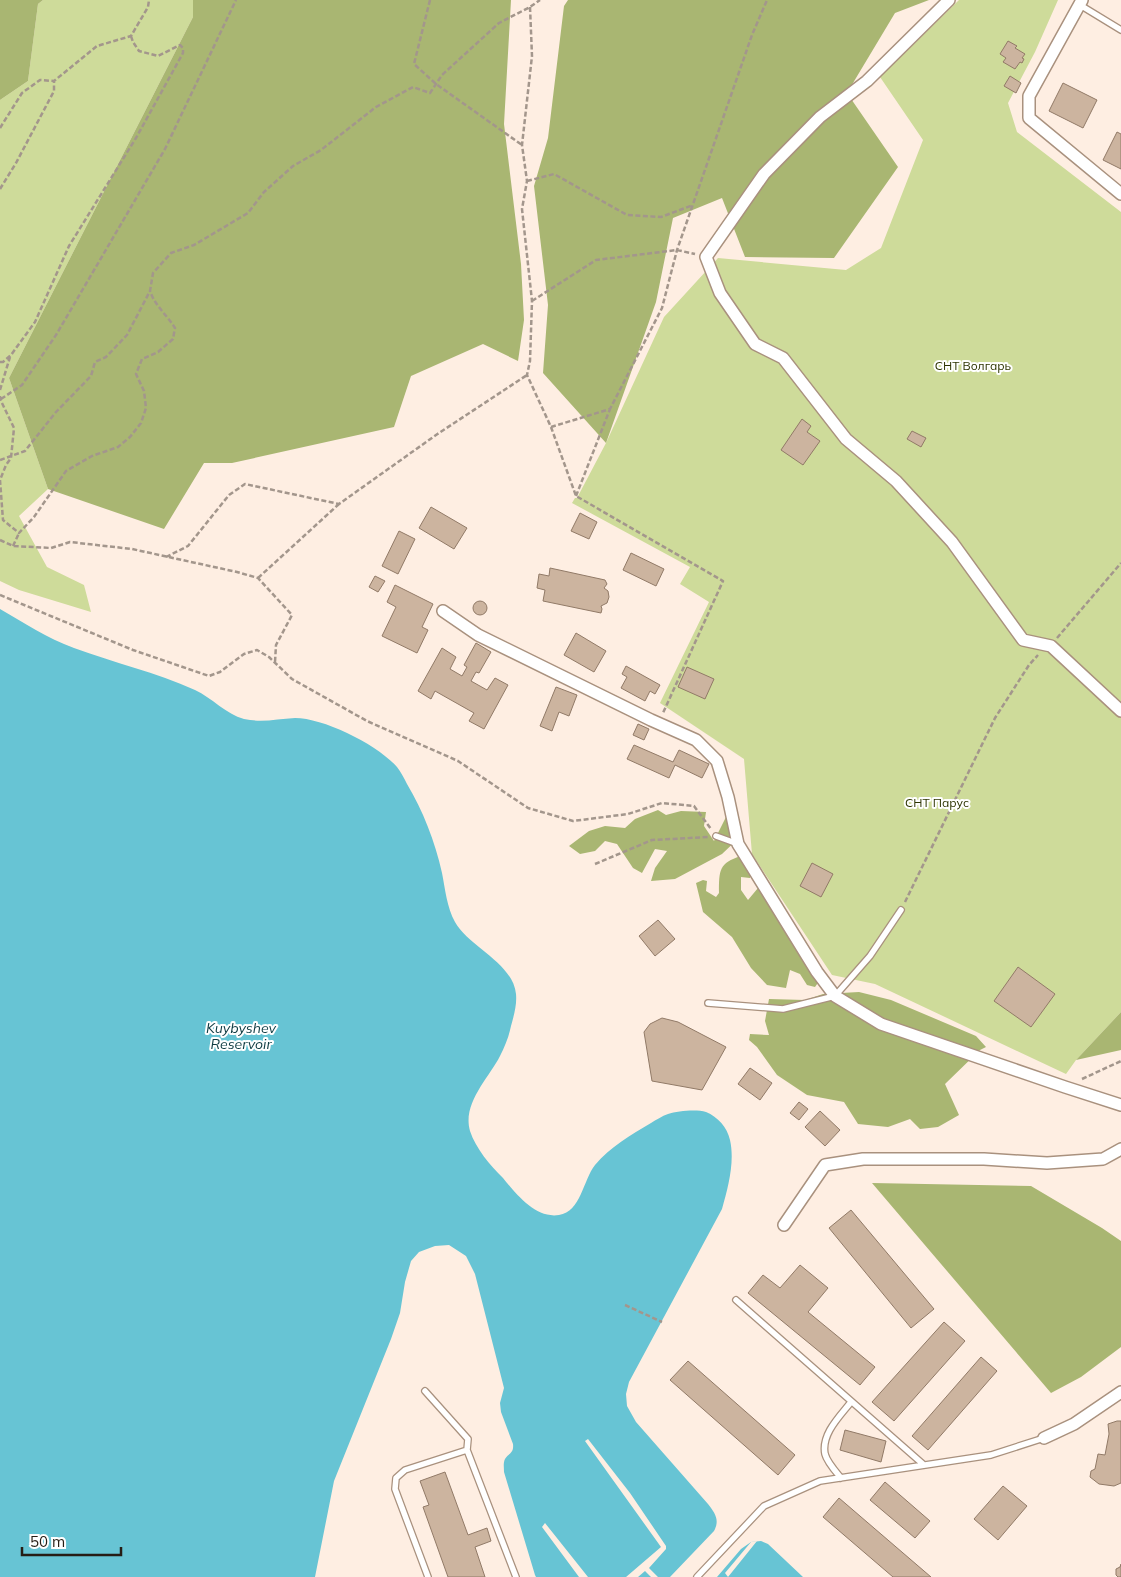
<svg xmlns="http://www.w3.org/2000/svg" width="1121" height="1577" font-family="Mulish,sans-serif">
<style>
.green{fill:#cedb9a}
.forest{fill:#a9b672}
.water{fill:#67c4d4}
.pier{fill:#feeee2}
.building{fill:#ccb49f;stroke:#917a67}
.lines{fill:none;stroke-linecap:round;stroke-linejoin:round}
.lane-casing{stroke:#a9917e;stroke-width:8}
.street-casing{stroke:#a9917e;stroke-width:14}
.path{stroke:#a3968c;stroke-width:2.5;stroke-dasharray:5 2.5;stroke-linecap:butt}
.lane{stroke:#fff;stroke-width:5.5}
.street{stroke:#fff;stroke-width:11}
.labels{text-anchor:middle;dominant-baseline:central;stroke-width:4;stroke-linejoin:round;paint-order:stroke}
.park-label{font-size:12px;fill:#2c3300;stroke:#fff}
.water-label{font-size:14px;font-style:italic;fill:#0e3b42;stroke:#fff}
</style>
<rect width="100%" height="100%" fill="#feeee2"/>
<path class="green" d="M 43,0 L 193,0 L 193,17 L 9,378 L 48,489 L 19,516 L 47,567 L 84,585 L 91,612 L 19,590 L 0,581 L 0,100 L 28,81 L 38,4 Z
M 959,0 L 1058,0 L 1035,52 L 1008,103 L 1017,132 L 1121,212 L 1121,1012 L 1076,1060 L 1066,1074 L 875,984 L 832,975 L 752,854 L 744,759 L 660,703 L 709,602 L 680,584 L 690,567 L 572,503 L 575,498 L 577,498 L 606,443 L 664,317 L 718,258 L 846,270 L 881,248 L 923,140 L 880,77 Z"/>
<path class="forest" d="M 0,0 L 43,0 L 38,4 L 28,81 L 0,100 Z
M 193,0 L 511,0 L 504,124 L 521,264 L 524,320 L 518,361 L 483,344 L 411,376 L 394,427 L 232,463 L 204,463 L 164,529 L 48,489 L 9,378 L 193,17 Z
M 568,0 L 929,0 L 895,13 L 847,93 L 898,167 L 834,258 L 745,257 L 722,198 L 673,218 L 656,302 L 606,443 L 543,373 L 548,305 L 534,186 L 548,138 L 564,6 Z
M 658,810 L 666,815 L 681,811 L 706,812 L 704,826 L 714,841 L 726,817 L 740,819 L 741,836 L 722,854 L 675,879 L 651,881 L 655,868 L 667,851 L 655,849 L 642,873 L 633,868 L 617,844 L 605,841 L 595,851 L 580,854 L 569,846 L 589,831 L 605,826 L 625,828 L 635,819 Z
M 741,856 L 754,865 L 750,878 L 741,877 L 741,890 L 748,900 L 758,888 L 765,891 L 824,974 L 815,987 L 807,985 L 800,974 L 790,970 L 786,988 L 767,985 L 751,968 L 732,937 L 703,912 L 696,883 L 703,880 L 707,881 L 706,891 L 716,897 L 719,893 C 719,870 719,863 741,856 Z
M 859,992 L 891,1000 L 976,1036 L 986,1047 L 980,1050 L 945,1084 L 959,1115 L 938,1127 L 920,1129 L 910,1119 L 888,1127 L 858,1124 L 844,1102 L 807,1095 L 777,1075 L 757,1047 L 749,1040 L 750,1034 L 769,1035 L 765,1021 L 769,999 L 805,1000 L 823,994 Z
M 1121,1012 L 1121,1050 L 1076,1060 Z
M 872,1183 L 1031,1186 L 1102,1228 L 1121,1241 L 1121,1347 L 1081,1377 L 1051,1393 Z"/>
<path class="water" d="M 0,609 C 24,623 47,638 74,648 C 114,663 156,672 195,690 C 212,698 226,714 244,719 C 262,723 277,719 295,718 C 324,718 378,745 397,767 C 401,772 404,778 407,784 C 423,811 435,841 442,873 C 445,888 447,908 455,922 C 469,947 513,963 516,994 C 517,1005 514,1015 511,1026 C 509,1036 505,1046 500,1056 C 489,1078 462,1103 470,1131 C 476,1149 490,1165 503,1178 C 516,1194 536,1219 559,1215 C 581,1212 583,1180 595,1165 C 610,1147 631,1135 651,1123 C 656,1120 662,1116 668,1114 C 678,1111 696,1109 706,1112 C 718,1117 727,1127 730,1140 C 735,1162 728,1188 722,1209 L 629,1382 L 626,1394 L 627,1406 L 636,1422 L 708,1504 C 715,1513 720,1520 714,1531 L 670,1577 L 536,1577 L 535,1575 L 504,1472 C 504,1468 503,1463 505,1459 C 509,1453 514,1453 513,1444 L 501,1412 L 500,1403 L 504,1388 L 475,1274 L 466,1256 L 449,1245 L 435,1246 L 419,1252 L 411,1261 L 405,1282 L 400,1313 L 391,1339 L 334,1481 L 315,1577 L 0,1577 Z
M 761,1541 L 768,1544 L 803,1577 L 717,1577 L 741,1549 L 751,1542 Z"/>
<path class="pier" d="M 588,1439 L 630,1493 L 666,1546 L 666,1549 L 649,1568 L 658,1577 L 651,1577 L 645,1571 L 638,1577 L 626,1577 L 661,1547 L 585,1441 Z
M 545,1523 L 588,1577 L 579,1577 L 542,1527 Z
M 757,1541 L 728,1577 L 725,1573 L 751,1542 Z"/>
<path class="building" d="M 1008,41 L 1017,46 L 1015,48 L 1025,54 L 1022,58 L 1024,59 L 1022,63 L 1020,62 L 1015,69 L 1003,62 L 1006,58 L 1000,54 Z
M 1010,76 L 1021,83 L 1016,93 L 1004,86 Z
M 1063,83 L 1097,100 L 1083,128 L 1049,111 Z
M 1117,132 L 1121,134 L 1121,169 L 1103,160 Z
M 802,419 L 811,426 L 807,432 L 820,441 L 803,465 L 781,450 Z
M 912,431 L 926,438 L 921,447 L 907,439 Z
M 431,507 L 467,528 L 454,549 L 419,528 Z
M 580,513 L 597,522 L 589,539 L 571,531 Z
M 399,531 L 415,539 L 398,574 L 382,566 Z
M 631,553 L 664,569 L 656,586 L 623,570 Z
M 550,568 L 605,580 L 607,584 L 604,588 L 608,591 L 609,597 L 607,603 L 601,606 L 602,609 L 601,613 L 543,601 L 545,590 L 537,588 L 539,574 L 549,576 Z
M 375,576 L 385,581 L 378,592 L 369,587 Z
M 395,585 L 433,604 L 422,627 L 428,630 L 417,653 L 382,636 L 396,607 L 387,602 Z
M473 608a7 7 0 1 1 14 0a7 7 0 1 1-14 0Z
M 576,633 L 606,651 L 594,672 L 564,655 Z
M 476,643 L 491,652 L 479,673 L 476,672 L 471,681 L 487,690 L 495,678 L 508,685 L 484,729 L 469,721 L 474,713 L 435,691 L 431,699 L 418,691 L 442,648 L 456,657 L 450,669 L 462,676 L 467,667 L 464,665 Z
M 626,666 L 660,685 L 655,694 L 650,691 L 645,701 L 621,688 L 627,677 L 622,674 Z
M 687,667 L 714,679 L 705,699 L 678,687 Z
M 556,687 L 577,695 L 569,716 L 559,712 L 552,731 L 540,726 Z
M 638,724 L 649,729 L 644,740 L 633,735 Z
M 634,745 L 673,762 L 679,750 L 709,764 L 702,778 L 675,765 L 669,778 L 627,759 Z
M 812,863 L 833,874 L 821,897 L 800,886 Z
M 658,920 L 675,939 L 655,956 L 639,936 Z
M 1018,967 L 1055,994 L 1031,1027 L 994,1001 Z
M 662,1018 L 678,1022 L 726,1047 L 702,1090 L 652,1081 L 644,1032 L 650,1024 Z
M 750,1068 L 772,1083 L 760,1100 L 738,1084 Z
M 799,1102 L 808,1109 L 799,1120 L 790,1113 Z
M 820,1111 L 840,1130 L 825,1146 L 805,1127 Z
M 851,1210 L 934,1309 L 911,1328 L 829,1228 Z
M 800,1265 L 828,1288 L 808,1312 L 875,1367 L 860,1385 L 748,1293 L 763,1275 L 780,1288 Z
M 944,1322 L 965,1341 L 894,1421 L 872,1402 Z
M 981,1357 L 997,1371 L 928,1450 L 912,1436 Z
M 688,1361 L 795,1455 L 778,1475 L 670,1380 Z
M 1117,1421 L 1121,1421 L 1121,1483 L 1114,1486 L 1099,1484 L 1090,1477 L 1091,1471 L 1095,1469 L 1098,1454 L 1105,1455 L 1109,1434 L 1108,1424 Z
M 845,1430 L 886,1441 L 881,1462 L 840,1450 Z
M 445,1472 L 468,1535 L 487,1528 L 491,1541 L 475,1547 L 485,1577 L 448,1577 L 423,1507 L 429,1505 L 420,1481 Z
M 885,1482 L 930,1521 L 915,1538 L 870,1500 Z
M 1003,1486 L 1027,1506 L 998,1540 L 974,1519 Z
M 839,1498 L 931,1577 L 893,1577 L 823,1517 Z
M 1121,1564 L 1121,1577 L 1118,1577 L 1116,1575 L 1116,1569 L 1120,1567 Z"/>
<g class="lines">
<g class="lane-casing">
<path id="lane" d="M 1080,5 L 1121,30
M 716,836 L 738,844
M 708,1003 L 783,1009 L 835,996 L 870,956 L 901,910
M 736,1300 L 924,1465
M 425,1391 L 468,1439 L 467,1450 L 516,1577
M 841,1478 C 836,1472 827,1462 825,1454 C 821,1434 840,1416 851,1402
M 428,1577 L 395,1489 L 396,1478 L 405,1470 L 467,1450
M 697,1577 L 764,1506 L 820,1481 L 991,1455 L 1044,1438"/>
</g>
<g class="street-casing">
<path id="street" d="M 949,0 L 867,81 L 820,117 L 764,174 L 706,257 L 720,293 L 755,344 L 783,358 L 846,439 L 896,481 L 952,542 L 1023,640 L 1051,646 L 1121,711
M 1082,0 L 1029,96 L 1029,118 L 1121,194
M 443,611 L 478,635 L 651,720 L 696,740 L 717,761 L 728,797 L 738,844 L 817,972 L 835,996 L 881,1024 L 1065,1087 L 1121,1105
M 784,1225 L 825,1165 L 863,1159 L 984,1159 L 1047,1163 L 1103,1159 L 1121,1149
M 1044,1438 L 1074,1424 L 1121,1392"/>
</g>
<path class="path" d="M 430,0 L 414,64 L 436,84 L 522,145
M 530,7 L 532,56 L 522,145 L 527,181 L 522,209 L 532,301 L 530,361 L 527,375 L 551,427 L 576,496 L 723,581 L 663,713
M 0,128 L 22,93 L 40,80 L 54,81 L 97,46 L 131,36 L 148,7 L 149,0
M 527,181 L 554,174 L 627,215 L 661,217 L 693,205
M 0,189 L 16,163 L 54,91 L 54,82
M 532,301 L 596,260 L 677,250 L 695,254
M 0,362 L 3,362 L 11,355 L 35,322 L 69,246 L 136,138 L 183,53 L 183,48 L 180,45 L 158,56 L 139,51 L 133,42 L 131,36
M 0,390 L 10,357
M 0,396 L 0,399 L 14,428 L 11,458 L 6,465 L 0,480 L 3,520 L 19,533 L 34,517 L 66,471 L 92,456 L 118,447 L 130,437 L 141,423 L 146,408 L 144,391 L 136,374 L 142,359 L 158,352 L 173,339 L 175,328 C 167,315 155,306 150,291
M 1,399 L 22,385 L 56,335 L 165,149 L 236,0
M 551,427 L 610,409 L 662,308 L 677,250 L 752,35 L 767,0
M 0,460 L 25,451 L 56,412 L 91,376 L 95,362 L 106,357 L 127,335 L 150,291 L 153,273 L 171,253 L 194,245 L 248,213 L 264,192 L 293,166 L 321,150 L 376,107 L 413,87 L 430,93 L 442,75 L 499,23 L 530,7 L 540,0
M 576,496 L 610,409
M 0,540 L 13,546 L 51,548 L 70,542 L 132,549 L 237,572 L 258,578 L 292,615 L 276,645 L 275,662
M 13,546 L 19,533
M 166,557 L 188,546 L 229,495 L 245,484 L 339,504 L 436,435 L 527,375
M 258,578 L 339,504
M 0,595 L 133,650 L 209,676 L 220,672 L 244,654 L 257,650 L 269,657 L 292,679 L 367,721 L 458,761 L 528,808 L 573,821 L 628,814 L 662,803 L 694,806 L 711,829
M 1057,638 L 1121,563
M 595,864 L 652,840 L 709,837
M 905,902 L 995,718 L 1029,665 L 1038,655
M 1082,1079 L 1121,1061
M 625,1305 L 662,1322"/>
<use href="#lane" class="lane"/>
<use href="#street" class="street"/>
</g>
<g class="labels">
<g class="park-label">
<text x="973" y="365">СНТ Волгарь</text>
<text x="937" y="802">СНТ Парус</text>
</g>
<g class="water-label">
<text x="241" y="1028">Kuybyshev<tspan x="241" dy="16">Reservoir</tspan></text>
</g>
</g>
<path d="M22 1547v8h99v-8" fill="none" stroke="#261d15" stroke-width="2.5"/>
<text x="30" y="1547" font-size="15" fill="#261d15" stroke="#ffffff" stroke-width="4" paint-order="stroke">50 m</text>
</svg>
